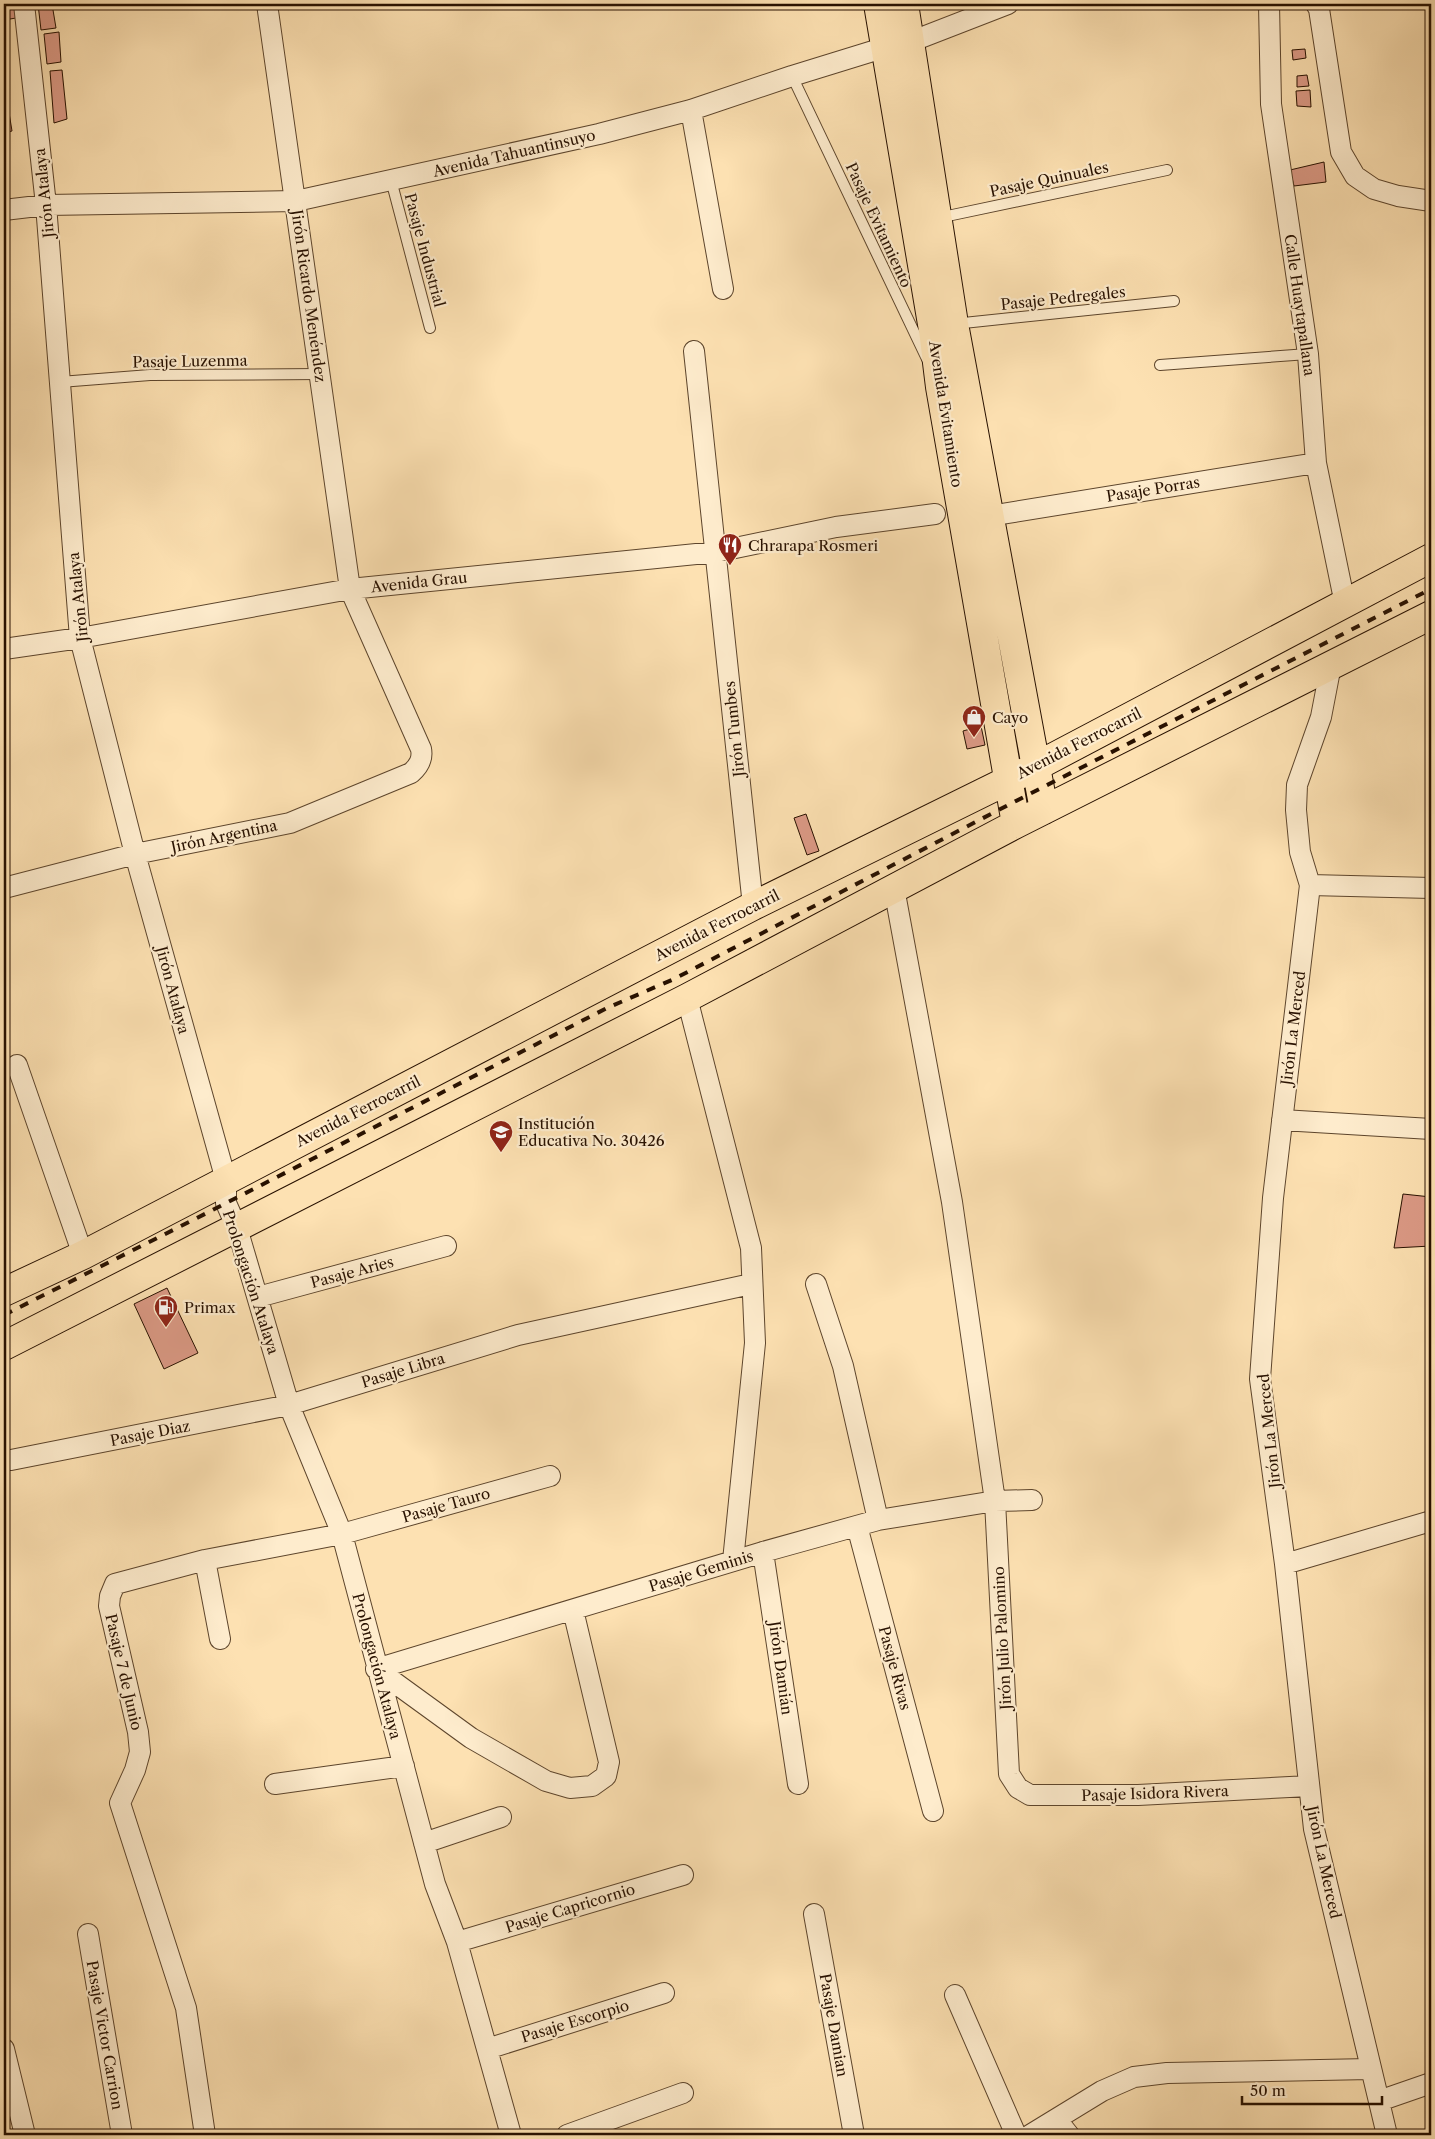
<svg xmlns="http://www.w3.org/2000/svg" width="1435" height="2139" font-family="'Libre Caslon Text',serif">
<style>
.building{fill:#dc9a86;stroke:#281100}
.lines{fill:none;stroke-linecap:round;stroke-linejoin:round}
.lane-casing{stroke:#5d452c;stroke-width:12}
.street-casing{stroke:#5d452c;stroke-width:22}
.primary-casing{stroke:#281100;stroke-width:30}
.lane{stroke:#feeccd;stroke-width:10}
.street{stroke:#feeccd;stroke-width:20}
.primary{stroke:#fde1b2;stroke-width:28}
.rail{stroke:#281100;stroke-width:4;stroke-dasharray:9 9;stroke-linecap:butt}
.labels{text-anchor:middle;dominant-baseline:central;stroke-width:4.5;stroke-linejoin:round;paint-order:stroke}
.street-label{font-size:15px;fill:#281100;stroke:#feeccd}
.poi-label{font-size:15px;fill:#281100;stroke:#feeccd;text-anchor:start}
</style>
<rect width="100%" height="100%" fill="#fde1b2"/>
<filter id="stains"><feTurbulence type="fractalNoise" baseFrequency=".004" numOctaves="4"/><feColorMatrix values="0 0 0 0 .2 0 0 0 0 .09 0 0 0 0 .02 0 0 0 .5 -.17"/></filter>
<radialGradient id="worn" r=".72"><stop offset=".6" stop-color="#630" stop-opacity="0"/><stop offset="1" stop-color="#630" stop-opacity=".3"/></radialGradient>
<path class="building" d="M 4,4 L 14,4 L 16,18 L 4,20 Z
M 38,4 L 52,4 L 56,28 L 41,30 Z
M 59,32 L 61,62 L 47,64 L 44,34 Z
M 1305,49 L 1306,58 L 1293,60 L 1292,50 Z
M 62,70 L 67,119 L 54,123 L 50,71 Z
M 1307,75 L 1309,86 L 1297,87 L 1297,76 Z
M 4,82 L 12,131 L 4,133 Z
M 1310,90 L 1311,107 L 1297,106 L 1296,91 Z
M 1324,162 L 1326,182 L 1294,186 L 1290,170 Z
M 981,726 L 985,745 L 967,749 L 963,731 Z
M 806,814 L 819,851 L 807,855 L 794,818 Z
M 1403,1194 L 1431,1197 L 1431,1246 L 1394,1248 Z
M 167,1288 L 198,1353 L 164,1369 L 134,1304 Z"/>
<g class="lines">
<g class="lane-casing">
<path id="lane" d="M 792,76 L 927,359
M 391,180 L 430,328
M 938,218 L 1167,170
M 954,324 L 1174,301
M 1160,365 L 1308,354
M 60,382 L 150,375 L 320,374"/>
</g>
<g class="street-casing">
<path id="street" d="M 24,4 L 46,205 L 80,638 L 135,854 L 226,1180 L 226,1203 L 237,1228 L 289,1405 L 342,1534 L 435,1884 L 457,1942 L 511,2135
M 1269,4 L 1271,104 L 1308,354 L 1316,463 L 1345,604
M 1316,4 L 1319,9 L 1341,152 L 1355,176 L 1374,189 L 1398,196 L 1431,201
M 691,110 L 723,289
M 4,210 L 46,205 L 296,201 L 599,134 L 691,110 L 792,76 L 886,47 L 910,42 L 1008,4
M 694,351 L 753,906
M 989,516 L 1316,463
M 4,649 L 80,638 L 350,589 L 716,552 L 836,527 L 935,514
M 1331,665 L 1321,717 L 1297,785 L 1296,810 L 1300,852 L 1310,885 L 1273,1198 L 1260,1379 L 1285,1564 L 1314,1829 L 1387,2135
M 1310,885 L 1431,888
M 4,888 L 135,854 L 290,823 L 411,773 C 419,766 423,759 421,749 L 350,589 L 267,4
M 894,888 L 952,1202 L 995,1501 L 1009,1774 L 1018,1788 L 1030,1795 L 1138,1795 L 1309,1786
M 687,998 L 751,1248 L 755,1343 L 733,1561
M 17,1065 L 83,1255
M 1282,1120 L 1431,1129
M 816,1284 L 843,1366 L 878,1520
M 258,1297 L 446,1246
M 11,1460 L 289,1405 L 518,1335 L 751,1284
M 857,1526 L 933,1811
M 763,1552 L 798,1784
M 205,1560 L 220,1639
M 1285,1564 L 1431,1521
M 376,1669 L 763,1552 L 878,1520 L 995,1501 L 1032,1500
M 376,1669 L 471,1738 L 546,1781 L 570,1788 L 592,1786 L 606,1776 L 609,1762 L 573,1610
M 275,1784 L 404,1766
M 424,1843 L 501,1817
M 814,1914 L 854,2135
M 88,1934 L 122,2135
M 457,1942 L 683,1875
M 955,1995 L 1016,2135
M 4,2049 L 25,2135
M 487,2049 L 664,1993
M 1379,2101 L 1431,2083
M 1057,2120 L 1069,2135
M 205,2135 L 186,2008 L 120,1803 L 135,1770 L 140,1752 L 138,1732 L 109,1606 L 110,1596 L 115,1584 L 205,1560 L 342,1534 L 550,1476
M 567,2135 L 683,2093
M 1030,2135 L 1102,2091 L 1134,2077 L 1167,2073 L 1370,2069"/>
</g>
<g class="primary-casing">
<path id="primary" d="M 878,4 L 933,330 L 940,387 L 1016,824
M 904,4 L 954,324 L 1044,810
M 4,1292 L 83,1255 L 753,906 L 1035,767 L 1431,558
M 4,1346 L 687,998 L 1016,824 L 1431,615"/>
</g>
<use href="#lane" class="lane"/>
<use href="#street" class="street"/>
<use href="#primary" class="primary"/>
<path class="rail" d="M 4,1315 L 195,1219 L 607,1008 L 674,979 L 1012,803 L 1431,589"/>
</g>
<defs>
<g id="restaurant-pin" transform="scale(1.25)"><path d="M0 17L-7.5 6A9.5 9.5 0 1 1 7.5 6Z" fill="#8f2418" stroke="#feeccd"/><path d="M-5-6h1v4h1v-4h1v4h1v-4h1v5L-1.5 .5V6h-2V.5L-5-1ZM5-6V6H3V1.5H1.5Q1.5-4 5-6Z" fill="#fff"/></g>
<g id="shop-pin" transform="scale(1.25)"><path d="M0 17L-7.5 6A9.5 9.5 0 1 1 7.5 6Z" fill="#8f2418" stroke="#feeccd"/><path d="M-5-2.5h2.3a2.7 3.5 0 0 1 5.4 0H5L5.5 6h-11ZM-1.5-2.5h3a1.5 2.3 0 0 0-3 0Z" fill="#fff"/></g>
<g id="school-pin" transform="scale(1.25)"><path d="M0 17L-7.5 6A9.5 9.5 0 1 1 7.5 6Z" fill="#8f2418" stroke="#feeccd"/><path d="M0-5L7-2L0 1L-7-2ZM-4 1L0 2.5L4 1V4Q0 6-4 4Z" fill="#fff"/></g>
<g id="fuel-pin" transform="scale(1.25)"><path d="M0 17L-7.5 6A9.5 9.5 0 1 1 7.5 6Z" fill="#8f2418" stroke="#feeccd"/><path d="M-5.5-6h7V0h2V4h1.3V-2.5L3-4.5l.8-.8L6-3V5H2.5V1h-1V6h-7ZM-4.2-4.7v3.2H.2V-4.7Z" fill="#fff"/></g>
</defs>
<g fill-rule="evenodd">
<use href="#restaurant-pin" x="730" y="545"/>
<use href="#shop-pin" x="974" y="717"/>
<use href="#school-pin" x="501" y="1132"/>
<use href="#fuel-pin" x="166" y="1307"/>
</g>
<g class="labels">
<g class="street-label">
<text transform="translate(514 153) rotate(-13)">Avenida Tahuantinsuyo</text>
<text transform="translate(1049 179) rotate(-12)">Pasaje Quinuales</text>
<text transform="translate(44 193) rotate(-96)">Jirón Atalaya</text>
<text transform="translate(879 225) rotate(65)">Pasaje Evitamiento</text>
<text transform="translate(425 250) rotate(75)">Pasaje Industrial</text>
<text transform="translate(309 296) rotate(82)">Jirón Ricardo Menéndez</text>
<text transform="translate(1063 298) rotate(-6)">Pasaje Pedregales</text>
<text transform="translate(1300 305) rotate(82)">Calle Huaytapallana</text>
<text transform="translate(190 361) rotate(-1)">Pasaje Luzenma</text>
<text transform="translate(946 414) rotate(81)">Avenida Evitamiento</text>
<text transform="translate(1153 489) rotate(-9)">Pasaje Porras</text>
<text transform="translate(419 582) rotate(-6)">Avenida Grau</text>
<text transform="translate(78 597) rotate(-96)">Jirón Atalaya</text>
<text transform="translate(734 729) rotate(-96)">Jirón Tumbes</text>
<text transform="translate(1079 743) rotate(-27)">Avenida Ferrocarril</text>
<text transform="translate(224 836) rotate(-12)">Jirón Argentina</text>
<text transform="translate(717 925) rotate(-27)">Avenida Ferrocarril</text>
<text transform="translate(173 990) rotate(75)">Jirón Atalaya</text>
<text transform="translate(1293 1028) rotate(-83)">Jirón La Merced</text>
<text transform="translate(358 1111) rotate(-27)">Avenida Ferrocarril</text>
<text transform="translate(352 1272) rotate(-15)">Pasaje Aries</text>
<text transform="translate(251 1282) rotate(72)">Prolongación Atalaya</text>
<text transform="translate(403 1370) rotate(-17)">Pasaje Libra</text>
<text transform="translate(1269 1431) rotate(-96)">Jirón La Merced</text>
<text transform="translate(150 1433) rotate(-11)">Pasaje Diaz</text>
<text transform="translate(446 1505) rotate(-16)">Pasaje Tauro</text>
<text transform="translate(701 1571) rotate(-17)">Pasaje Geminis</text>
<text transform="translate(1002 1638) rotate(-93)">Jirón Julio Palomino</text>
<text transform="translate(377 1666) rotate(75)">Prolongación Atalaya</text>
<text transform="translate(781 1668) rotate(82)">Jirón Damián</text>
<text transform="translate(895 1668) rotate(75)">Pasaje Rivas</text>
<text transform="translate(124 1672) rotate(77)">Pasaje 7 de Junio</text>
<text transform="translate(1155 1793) rotate(-2)">Pasaje Isidora Rivera</text>
<text transform="translate(1324 1862) rotate(78)">Jirón La Merced</text>
<text transform="translate(570 1908) rotate(-17)">Pasaje Capricornio</text>
<text transform="translate(575 2021) rotate(-17)">Pasaje Escorpio</text>
<text transform="translate(834 2025) rotate(80)">Pasaje Damian</text>
<text transform="translate(105 2035) rotate(80)">Pasaje Victor Carrion</text>
</g>
<g class="poi-label">
<text x="748" y="545">Chrarapa Rosmeri</text>
<text x="992" y="717">Cayo</text>
<text x="518" y="1123">Institución<tspan x="518" dy="17">Educativa No. 30426</tspan></text>
<text x="184" y="1307">Primax</text>
</g>
</g>
<rect width="1435" height="2139" fill="none" stroke="#fde1b2" stroke-width="20"/>
<rect x="5" y="5" width="1425" height="2129" fill="none" stroke="#281100" stroke-width="2.5"/>
<rect x="10" y="10" width="1415" height="2119" fill="none" stroke="#281100"/>
<path d="M1242 2096v8h140v-8" fill="none" stroke="#281100" stroke-width="2.5"/>
<text x="1250" y="2096" font-size="15" fill="#281100" stroke="#feeccd" stroke-width="4" paint-order="stroke">50 m</text>
<rect width="100%" height="100%" filter="url(#stains)"/>
<rect width="100%" height="100%" fill="url(#worn)"/>
</svg>
